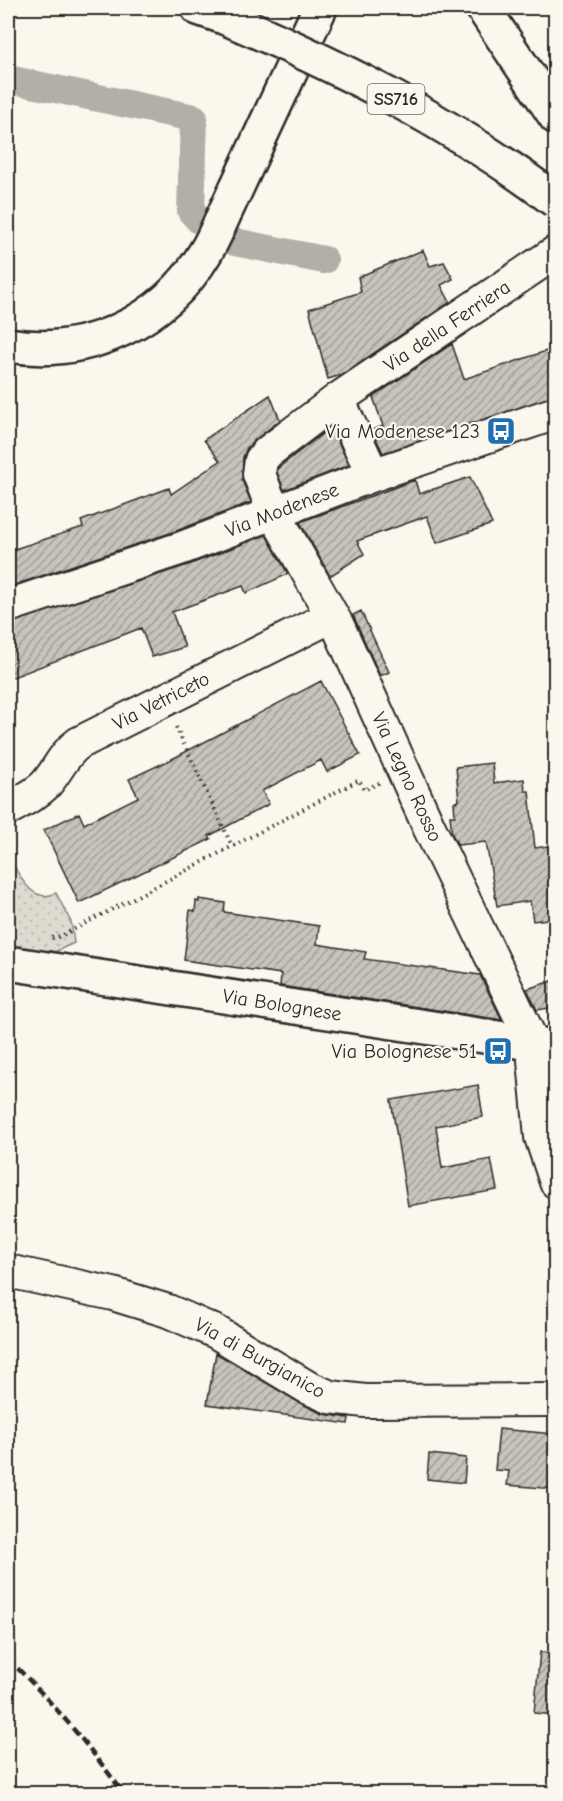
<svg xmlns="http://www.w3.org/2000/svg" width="563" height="1801" font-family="'Comic Neue',sans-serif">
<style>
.grass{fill:url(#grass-dots);stroke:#84827e;stroke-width:1.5}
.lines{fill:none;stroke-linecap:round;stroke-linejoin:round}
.canal{stroke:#b1afa7;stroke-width:28}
.building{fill:url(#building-hatch);stroke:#2b2b2b;stroke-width:1.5}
.minor-casing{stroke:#2b2b2b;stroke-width:36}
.major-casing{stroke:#2b2b2b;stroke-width:38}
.highway-casing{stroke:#2b2b2b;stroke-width:38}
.path{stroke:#2b2b2b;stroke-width:4;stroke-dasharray:1.5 4.5;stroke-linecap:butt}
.minor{stroke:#fbf7ec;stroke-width:32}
.major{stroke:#fbf7ec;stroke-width:33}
.highway{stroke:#fbf7ec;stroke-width:33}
.rail{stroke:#2b2b2b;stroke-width:4.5;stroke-dasharray:9 4.5;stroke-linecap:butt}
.major-bridge-casing{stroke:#2b2b2b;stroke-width:38;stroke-linecap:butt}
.major-bridge{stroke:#fbf7ec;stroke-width:33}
.labels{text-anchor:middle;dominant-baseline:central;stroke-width:4.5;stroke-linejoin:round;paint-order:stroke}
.shield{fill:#fbf7ec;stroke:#696865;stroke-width:1.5}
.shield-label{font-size:18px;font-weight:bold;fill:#2b2b2b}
.street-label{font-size:20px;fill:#2b2b2b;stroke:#fbf7ec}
.poi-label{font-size:20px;fill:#2b2b2b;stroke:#fbf7ec;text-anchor:end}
</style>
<defs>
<pattern id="grass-dots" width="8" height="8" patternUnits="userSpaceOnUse" patternTransform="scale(1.5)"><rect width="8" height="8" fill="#dddad0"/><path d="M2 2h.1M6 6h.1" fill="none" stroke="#bebbb3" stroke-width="1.8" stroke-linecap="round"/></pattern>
<pattern id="building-hatch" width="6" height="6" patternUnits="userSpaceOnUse" patternTransform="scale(1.5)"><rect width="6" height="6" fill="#c7c4bc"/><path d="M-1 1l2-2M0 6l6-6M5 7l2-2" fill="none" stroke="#a29f99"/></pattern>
</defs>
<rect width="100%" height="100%" fill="#fbf7ec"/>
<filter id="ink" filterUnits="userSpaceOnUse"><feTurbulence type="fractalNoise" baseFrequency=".0167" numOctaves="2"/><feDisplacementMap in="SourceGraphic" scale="12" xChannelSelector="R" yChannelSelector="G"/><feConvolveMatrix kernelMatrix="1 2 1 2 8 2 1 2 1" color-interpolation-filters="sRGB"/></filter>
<g filter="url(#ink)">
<path class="grass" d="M 12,862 C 21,879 33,904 56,893 L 71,922 L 74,943 L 48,955 L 8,947 L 8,864 Z"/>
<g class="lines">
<path class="canal" d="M 8,79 L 194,118 L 191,211 L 199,220
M 235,242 L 324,260"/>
</g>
<path class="building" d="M 423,250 L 430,266 L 444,262 L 453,279 L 441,285 L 450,302 L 341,375 L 328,379 L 309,309 L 361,292 L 358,277 Z
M 452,344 L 464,379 L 555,348 L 555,396 L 383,453 L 372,430 L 383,426 L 373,397 Z
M 270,395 L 280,420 L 255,440 L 247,448 L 243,457 L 242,480 L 251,502 L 176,531 L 8,587 L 8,551 L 83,527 L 81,521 L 169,488 L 171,494 L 220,461 L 204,440 Z
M 331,427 L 349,465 L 284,490 L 277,472 L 278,468 Z
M 470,477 L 492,524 L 437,543 L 427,516 L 357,541 L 364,554 L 330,576 L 300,522 L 415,480 L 419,494 Z
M 266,535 L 288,574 L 246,593 L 243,586 L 172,612 L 185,647 L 152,657 L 141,628 L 8,679 L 8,624 L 188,565 Z
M 361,611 L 389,672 L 380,676 L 353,615 Z
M 321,681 L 360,755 L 327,772 L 321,760 L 262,791 L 269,804 L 209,836 L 211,839 L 79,903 L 44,830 L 79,813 L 84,824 L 138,797 L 129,779 L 172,759 Z
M 492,763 L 494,783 L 524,779 L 525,791 L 529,791 L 535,848 L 555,845 L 555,918 L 533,921 L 530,901 L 497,906 L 486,842 L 458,845 L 452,834 L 450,816 L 455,816 L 454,802 L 459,801 L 456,767 Z
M 199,899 L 225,903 L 224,912 L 319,926 L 317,944 L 366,952 L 364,959 L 480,975 L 502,1020 L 280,986 L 281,974 L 184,960 L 190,910 L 195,911 L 196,901 L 199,902 Z
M 555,980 L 555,1007 L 537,1010 L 527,989 Z
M 478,1085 L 483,1117 L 436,1126 L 442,1168 L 491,1159 L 497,1190 L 408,1206 L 391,1100 Z
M 216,1353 L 300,1403 L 323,1414 L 349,1418 L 348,1424 L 207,1404 Z
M 499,1429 L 555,1434 L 555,1489 L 507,1485 L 509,1471 L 495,1470 Z
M 429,1454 L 466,1458 L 464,1483 L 427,1479 Z
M 540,1652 L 555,1653 L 555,1715 L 534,1713 Z"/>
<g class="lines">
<g class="minor-casing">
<path id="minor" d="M 556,252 L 338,399 L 268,452 L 261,460 L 259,474 L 274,513 L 338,626 L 429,827 L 556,1091
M 338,399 L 373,475
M 8,606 L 182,548 L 373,475 L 556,413
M 8,809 C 20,802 35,795 45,785 C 58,771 63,754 79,743 L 332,616
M 534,1060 L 541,1137 L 556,1182
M 8,1271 L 113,1294 L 168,1311 L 216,1332 L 307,1387 L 330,1397 L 365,1401 L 556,1400"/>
</g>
<g class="major-casing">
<path id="major" d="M 483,8 L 556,117
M 8,345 C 87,358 164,322 205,253 C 212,242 217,230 222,219 L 320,8
M 8,963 L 556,1047"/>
</g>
<g class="highway-casing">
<path id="highway" d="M 198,8 L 224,17"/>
</g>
<path class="path" d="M 176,727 L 232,846
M 52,938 L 61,936 L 359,780 L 364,790 L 379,783"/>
<use href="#minor" class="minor"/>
<use href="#major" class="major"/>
<use href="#highway" class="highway"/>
<path class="rail" d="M 8,1659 C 51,1700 89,1746 124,1794"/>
<g class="major-bridge-casing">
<path id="major-bridge" d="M 224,17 C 341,67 454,124 556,201"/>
</g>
<use href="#major-bridge" class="major-bridge"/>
</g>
</g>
<defs>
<g id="bus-square" transform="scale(1.5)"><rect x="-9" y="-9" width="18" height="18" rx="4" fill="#1f6fb2" stroke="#fbf7ec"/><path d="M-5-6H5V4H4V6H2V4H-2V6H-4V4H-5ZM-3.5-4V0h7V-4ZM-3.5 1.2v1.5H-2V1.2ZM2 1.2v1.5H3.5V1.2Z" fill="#fff"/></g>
</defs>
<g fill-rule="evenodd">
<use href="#bus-square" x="501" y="431"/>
<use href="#bus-square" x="498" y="1051"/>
</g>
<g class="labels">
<rect class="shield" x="367.5" y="84" width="57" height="30" rx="4.5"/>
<g class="shield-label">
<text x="396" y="99">SS716</text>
</g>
<g class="street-label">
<text transform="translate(447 326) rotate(-34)">Via della Ferriera</text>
<text transform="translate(282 510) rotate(-21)">Via Modenese</text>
<text transform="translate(161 701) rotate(-27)">Via Vetriceto</text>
<text transform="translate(407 777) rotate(65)">Via Legno Rosso</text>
<text transform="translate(282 1005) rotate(9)">Via Bolognese</text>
<text transform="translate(260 1358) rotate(29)">Via di Burgianico</text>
</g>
<g class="poi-label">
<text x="480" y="431">Via Modenese 123</text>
<text x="477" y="1051">Via Bolognese 51</text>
</g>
</g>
<rect width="563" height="1801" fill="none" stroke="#fbf7ec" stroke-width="30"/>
<rect x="15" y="15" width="533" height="1771" fill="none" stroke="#2b2b2b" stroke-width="2" filter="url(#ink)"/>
</svg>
